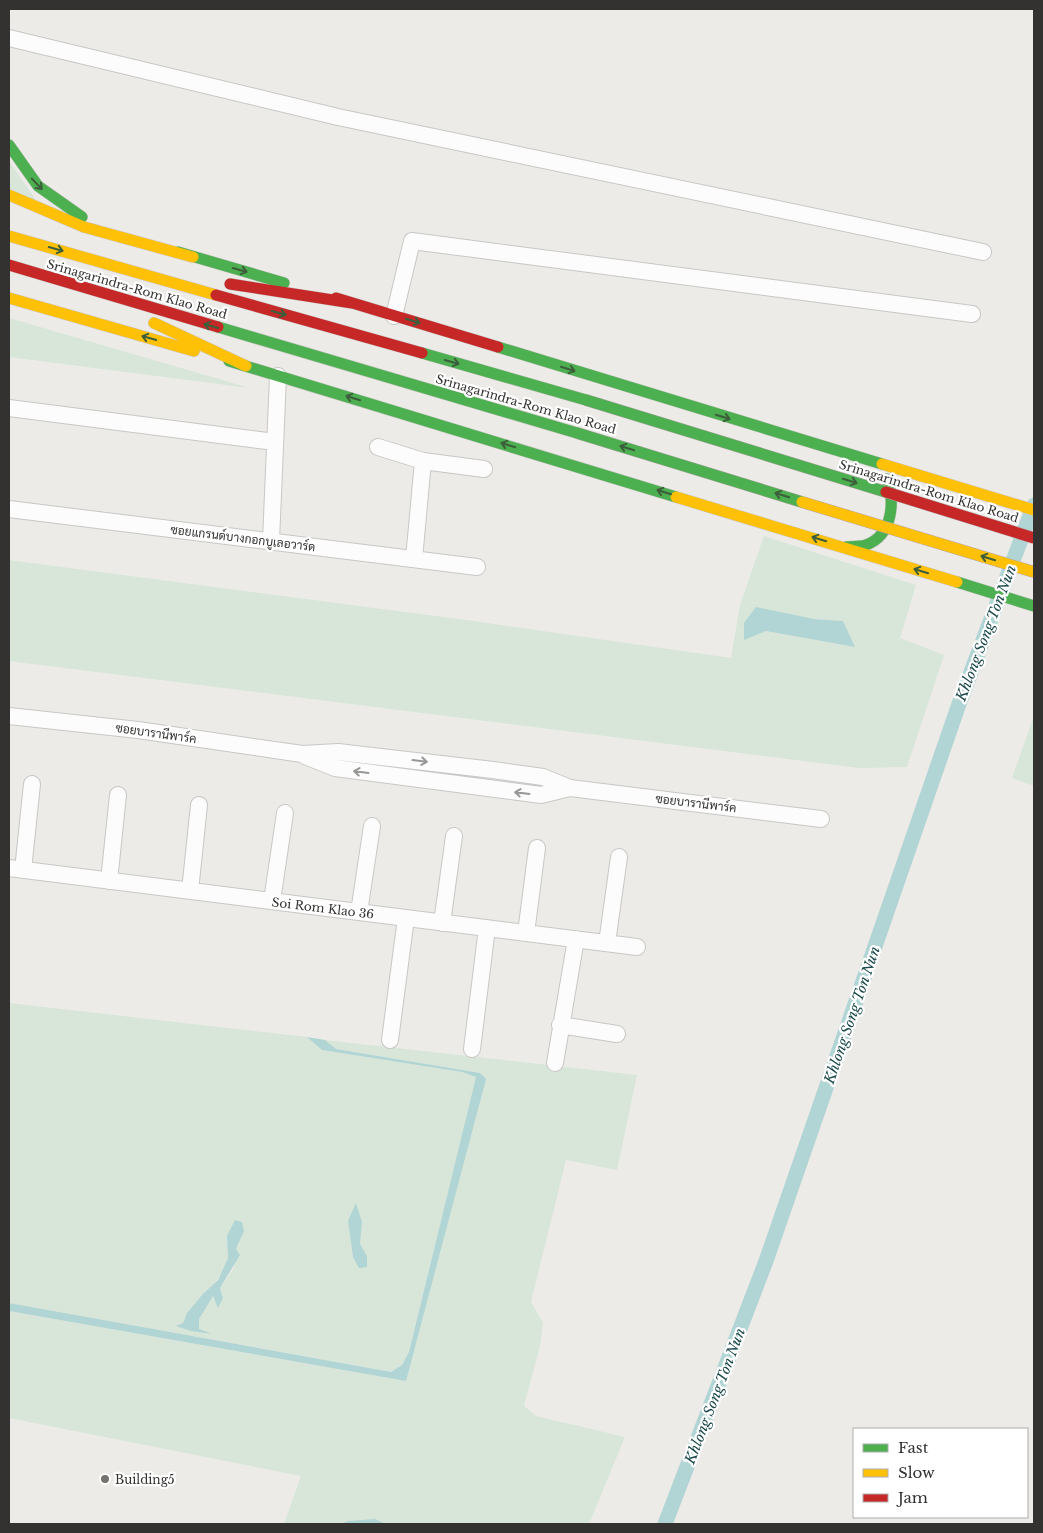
<svg xmlns="http://www.w3.org/2000/svg" width="1043" height="1533" font-family="'Libre Baskerville',Sarabun,serif">
<style>
.green{fill:#d7e6d8;fill-rule:evenodd}
.water{fill:#b1d4d4}
.lines{fill:none;stroke-linecap:round;stroke-linejoin:round}
.canal{stroke:#b1d4d4;stroke-width:15}
.street-casing{stroke:#c9c7c5;stroke-width:18}
.fast-casing{stroke:#c9c7c5;stroke-width:12}
.slow-casing{stroke:#c9c7c5;stroke-width:12}
.jam-casing{stroke:#c9c7c5;stroke-width:12}
.street{stroke:#fcfcfc;stroke-width:16}
.fast{stroke:#4caf50;stroke-width:11}
.slow{stroke:#ffc107;stroke-width:11}
.jam{stroke:#c62828;stroke-width:11}
.fast-bridge-casing{stroke:#b4a5a8;stroke-width:12;stroke-linecap:butt}
.slow-bridge-casing{stroke:#b4a5a8;stroke-width:12;stroke-linecap:butt}
.jam-bridge-casing{stroke:#b4a5a8;stroke-width:12;stroke-linecap:butt}
.fast-bridge{stroke:#4caf50;stroke-width:11}
.slow-bridge{stroke:#ffc107;stroke-width:11}
.jam-bridge{stroke:#c62828;stroke-width:11}
.oneway{stroke:#3c5e3b}
.oneway2{stroke:#989796}
.poi-dot{fill:#747370;stroke:#fff;stroke-width:2}
.labels{text-anchor:middle;dominant-baseline:central;stroke-width:4.5;stroke-linejoin:round;paint-order:stroke}
.street-label{font-size:12px;fill:#333230;stroke:#fff}
.poi-label{font-size:12px;fill:#333230;stroke:#fff;text-anchor:start}
.water-label{font-size:14px;font-style:italic;fill:#1b494b;stroke:#fff}
</style>
<rect width="100%" height="100%" fill="#edebe8"/>
<path class="green" d="M 9,161 L 36,200 L 9,188 Z
M 9,318 L 250,388 L 9,357 Z
M 764,536 L 916,585 L 900,638 L 944,655 L 907,767 L 859,768 L 9,661 L 9,560 L 474,621 L 731,658 L 740,605 ZM 814,619 L 843,621 L 855,647 L 766,631 Z
M 1034,716 L 1034,786 L 1012,778 Z
M 9,1003 L 307,1037 L 322,1050 L 462,1072 L 476,1077 L 409,1352 L 402,1365 L 391,1372 L 9,1303 ZM 348,1221 L 362,1222 L 360,1244 L 367,1256 L 353,1257 ZM 227,1236 L 240,1244 L 235,1249 L 234,1268 L 220,1288 L 223,1298 L 218,1307 L 213,1296 L 199,1319 L 199,1329 L 209,1334 L 177,1325 L 183,1323 C 194,1298 220,1286 227,1259 C 229,1253 227,1243 227,1236 Z
M 325,1040 L 637,1075 L 617,1170 L 566,1160 L 531,1302 L 543,1323 L 540,1346 L 524,1406 L 536,1416 L 625,1437 L 589,1524 L 284,1524 L 301,1476 L 9,1418 L 9,1311 L 406,1381 L 480,1073 L 336,1049 Z"/>
<path class="water" d="M 756,607 L 814,619 L 843,621 L 855,647 L 766,631 L 744,640 L 744,623 Z
M 307,1037 L 325,1040 L 336,1049 L 480,1073 L 486,1079 L 406,1381 L 9,1311 L 9,1303 L 391,1372 L 402,1365 L 409,1352 L 476,1077 L 462,1072 L 322,1050 Z
M 356,1203 L 362,1222 L 360,1244 L 367,1256 L 367,1267 L 359,1268 L 353,1257 L 348,1221 Z
M 235,1220 L 242,1222 L 244,1231 L 236,1249 L 240,1255 L 220,1288 L 223,1298 L 218,1308 L 213,1296 L 199,1319 L 199,1329 L 212,1334 L 191,1331 L 176,1326 L 183,1323 L 187,1313 L 202,1295 L 218,1280 L 228,1258 L 227,1236 Z
M 375,1519 L 386,1524 L 341,1524 L 348,1521 Z"/>
<g class="lines">
<path class="canal" d="M 665,1524 L 766,1261 L 959,704 L 1034,505"/>
<g class="street-casing">
<path id="street" d="M 9,38 L 338,117 L 983,252
M 394,316 L 412,241 L 972,314
M 9,408 L 275,442
M 378,447 L 423,461 L 484,469
M 9,509 L 477,567
M 271,541 L 278,376
M 414,559 L 423,461
M 9,716 L 138,730 L 302,754 L 338,752 L 493,770 L 543,777 L 570,788 L 821,819
M 305,756 L 335,768 L 541,795 L 570,788
M 9,868 L 637,947
M 23,870 L 32,784
M 109,881 L 118,795
M 190,891 L 199,805
M 272,901 L 285,813
M 359,912 L 372,826
M 442,923 L 454,836
M 526,933 L 537,848
M 607,943 L 619,857
M 560,1025 L 617,1034
M 390,1040 L 406,918
M 472,1049 L 487,928
M 555,1063 L 576,939"/>
</g>
<g class="fast-casing">
<path id="fast" d="M 9,145 L 38,186 L 82,217
M 178,252 L 284,283
M 218,327 L 577,433
M 498,347 L 882,464
M 422,353 L 586,400
M 229,361 L 676,497
M 846,547 C 852,546 860,547 866,545 C 893,535 895,502 887,479
M 957,582 L 1034,606"/>
</g>
<g class="slow-casing">
<path id="slow" d="M 9,195 L 84,227 L 193,257
M 9,236 L 216,295
M 9,298 L 194,351
M 154,323 L 246,366
M 882,464 L 1034,510
M 676,497 L 957,582"/>
</g>
<g class="jam-casing">
<path id="jam" d="M 9,265 L 218,327
M 230,284 L 352,303
M 216,295 L 422,353
M 336,298 L 498,347"/>
</g>
<use href="#street" class="street"/>
<use href="#fast" class="fast"/>
<use href="#slow" class="slow"/>
<use href="#jam" class="jam"/>
<g class="fast-bridge-casing">
<path id="fast-bridge" d="M 586,400 L 886,492
M 577,433 L 802,502"/>
</g>
<g class="slow-bridge-casing">
<path id="slow-bridge" d="M 802,502 L 1034,572"/>
</g>
<g class="jam-bridge-casing">
<path id="jam-bridge" d="M 886,492 L 1034,538"/>
</g>
<use href="#fast-bridge" class="fast-bridge"/>
<use href="#slow-bridge" class="slow-bridge"/>
<use href="#jam-bridge" class="jam-bridge"/>
</g>
<defs><path id="oneway-shaft" d="M-6 0H5M1.5-3L5.5 0L1.5 3" fill="none" stroke-width="1.6" stroke-linecap="round" stroke-linejoin="round" transform="scale(1.25)"/></defs>
<g class="oneway">
<use href="#oneway-shaft" transform="translate(37 184) rotate(46)"/>
<use href="#oneway-shaft" transform="translate(56 249) rotate(16)"/>
<use href="#oneway-shaft" transform="translate(240 270) rotate(16)"/>
<use href="#oneway-shaft" transform="translate(279 313) rotate(16)"/>
<use href="#oneway-shaft" transform="translate(413 321) rotate(17)"/>
<use href="#oneway-shaft" transform="translate(211 326) rotate(-164)"/>
<use href="#oneway-shaft" transform="translate(149 338) rotate(-164)"/>
<use href="#oneway-shaft" transform="translate(452 362) rotate(16)"/>
<use href="#oneway-shaft" transform="translate(568 369) rotate(17)"/>
<use href="#oneway-shaft" transform="translate(353 398) rotate(-163)"/>
<use href="#oneway-shaft" transform="translate(723 417) rotate(17)"/>
<use href="#oneway-shaft" transform="translate(508 445) rotate(-163)"/>
<use href="#oneway-shaft" transform="translate(627 448) rotate(-163)"/>
<use href="#oneway-shaft" transform="translate(850 481) rotate(17)"/>
<use href="#oneway-shaft" transform="translate(664 492) rotate(-163)"/>
<use href="#oneway-shaft" transform="translate(782 495) rotate(-163)"/>
<use href="#oneway-shaft" transform="translate(819 539) rotate(-163)"/>
<use href="#oneway-shaft" transform="translate(988 558) rotate(-163)"/>
<use href="#oneway-shaft" transform="translate(921 571) rotate(-163)"/>
</g>
<g class="oneway2">
<use href="#oneway-shaft" transform="translate(420 761) rotate(7)"/>
<use href="#oneway-shaft" transform="translate(361 772) rotate(-173)"/>
<use href="#oneway-shaft" transform="translate(522 793) rotate(-173)"/>
</g>
<circle class="poi-dot" cx="105" cy="1479" r="5"/>
<g class="labels">
<g class="street-label">
<text transform="translate(137 289) rotate(16)">Srinagarindra-Rom Klao Road</text>
<text transform="translate(526 404) rotate(16)">Srinagarindra-Rom Klao Road</text>
<text transform="translate(929 491) rotate(17)">Srinagarindra-Rom Klao Road</text>
<text transform="translate(243 538) rotate(7)">ซอยแกรนด์บางกอกบูเลอวาร์ด</text>
<text transform="translate(156 733) rotate(8)">ซอยบารานีพาร์ค</text>
<text transform="translate(696 803) rotate(7)">ซอยบารานีพาร์ค</text>
<text transform="translate(323 908) rotate(7)">Soi Rom Klao 36</text>
</g>
<g class="poi-label">
<text x="115" y="1479">Building5</text>
</g>
<g class="water-label">
<text transform="translate(986 633) rotate(-69)">Khlong Song Ton Nun</text>
<text transform="translate(852 1015) rotate(-71)">Khlong Song Ton Nun</text>
<text transform="translate(715 1396) rotate(-69)">Khlong Song Ton Nun</text>
</g>
</g>
<rect width="1043" height="1533" fill="none" stroke="#333230" stroke-width="20"/>
<rect x="853" y="1428" width="175" height="90" fill="#ffffff" stroke="#adadac"/>
<rect x="863" y="1444" width="25" height="8" fill="#4caf50" stroke="#adadac"/>
<text x="898" y="1453" font-size="15" fill="#333230">Fast</text>
<rect x="863" y="1469" width="25" height="8" fill="#ffc107" stroke="#adadac"/>
<text x="898" y="1478" font-size="15" fill="#333230">Slow</text>
<rect x="863" y="1494" width="25" height="8" fill="#c62828" stroke="#adadac"/>
<text x="898" y="1503" font-size="15" fill="#333230">Jam</text>
</svg>
